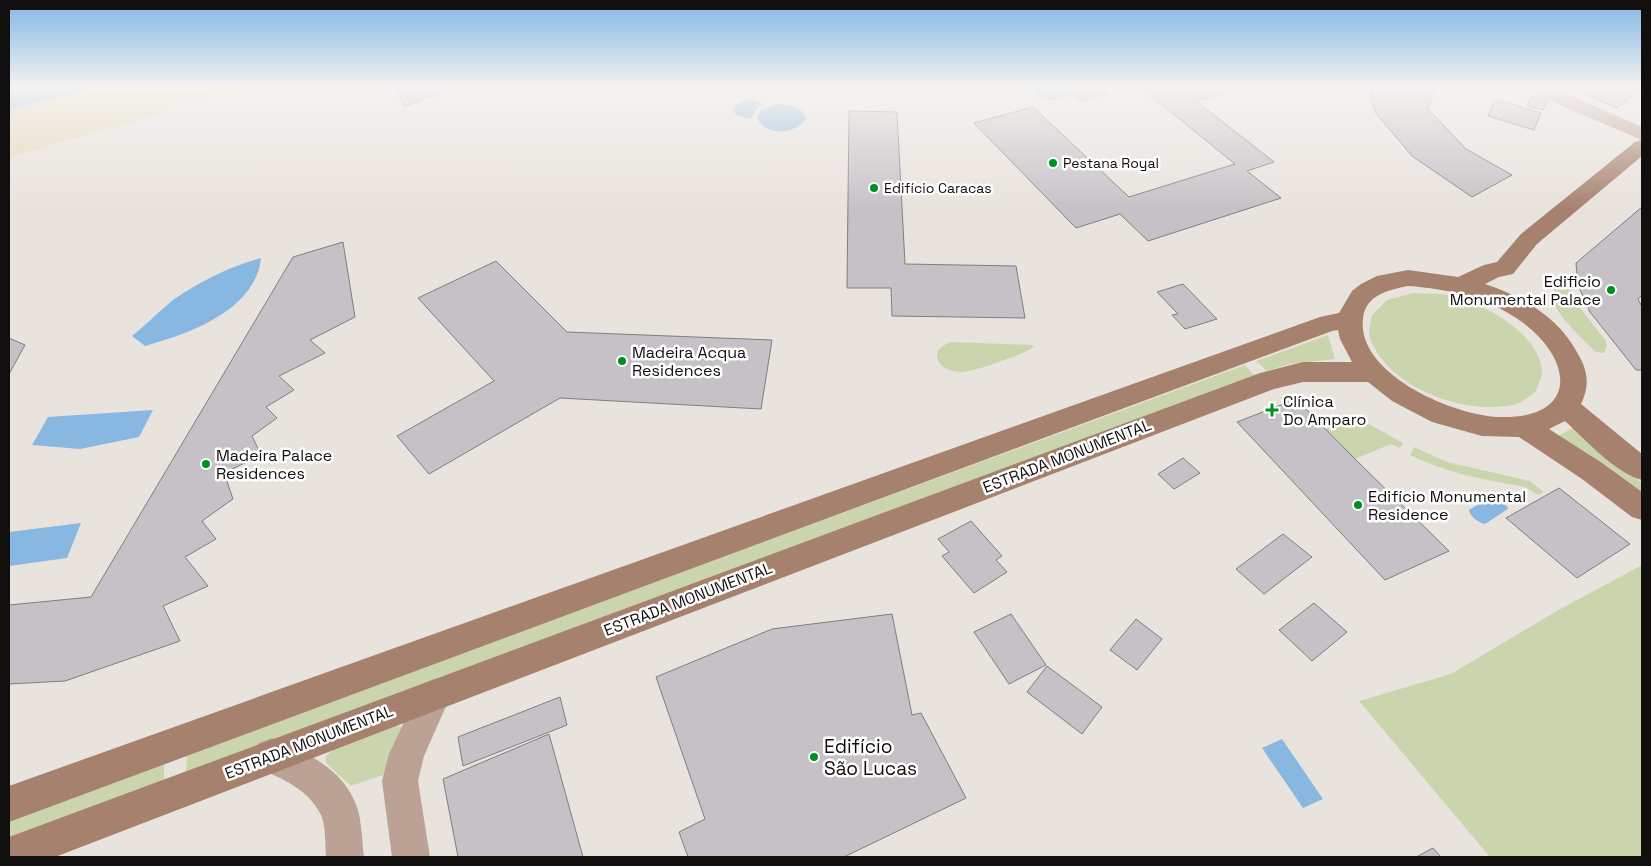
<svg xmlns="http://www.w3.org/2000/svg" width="1651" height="866" font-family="'Space Grotesk',sans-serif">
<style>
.green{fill:#cad5ae}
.sand{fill:#e4dab5}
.water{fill:#88b8e1}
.building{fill:#c6c1c6;stroke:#817c81}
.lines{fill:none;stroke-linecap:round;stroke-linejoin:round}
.minor{fill:#bba294;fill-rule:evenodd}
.tertiary{fill:#bba294;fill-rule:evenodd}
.secondary{fill:#a6816e;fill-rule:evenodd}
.poi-dot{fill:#008f21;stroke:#fff;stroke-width:2}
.labels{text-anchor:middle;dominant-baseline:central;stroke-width:5;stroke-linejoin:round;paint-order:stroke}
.far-poi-label{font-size:14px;fill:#110f0d;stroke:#fff;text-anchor:start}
.poi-label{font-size:16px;fill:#110f0d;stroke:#fff;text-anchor:start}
.street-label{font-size:16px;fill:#110f0d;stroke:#fff}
.near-poi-label{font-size:19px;fill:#110f0d;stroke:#fff;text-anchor:start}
</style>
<rect width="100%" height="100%" fill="#e9e3dd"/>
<path class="green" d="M 1561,280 L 1567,282 L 1580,308 L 1606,341 L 1607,346 L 1604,353 L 1596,352 C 1585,342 1558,316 1554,303 C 1552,296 1554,289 1556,283 Z
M 1413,293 C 1424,294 1436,293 1447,295 C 1483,304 1535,329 1542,369 C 1543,376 1538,385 1536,391 C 1530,396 1521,404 1513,405 C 1464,415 1388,388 1370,338 C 1368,331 1371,321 1372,315 L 1387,300 Z
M 1328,335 L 1335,359 L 1290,364 L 1267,371 L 1256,361 Z
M 951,342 L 1032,345 L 1034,347 C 1024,354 972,373 961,372 C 939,372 925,351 951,342 Z
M 1245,365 L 1254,375 L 186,772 L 187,754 Z
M 1355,419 L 1365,422 L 1403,443 L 1400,448 L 1391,444 L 1355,459 L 1326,429 L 1341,422 Z
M 1574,427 L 1602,454 L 1642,483 L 1642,496 L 1601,465 L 1555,438 Z
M 1414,447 L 1447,462 L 1530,481 L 1544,492 L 1538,495 L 1527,488 L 1521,486 C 1484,480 1444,472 1410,455 Z
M 1642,565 L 1642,857 L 1490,857 L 1359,701 L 1451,674 L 1555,612 Z
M 392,726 L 401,726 L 402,734 L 388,773 L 351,786 L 326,763 L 326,756 L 337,747 Z
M 164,763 L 164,781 L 9,839 L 9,820 Z"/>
<path class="sand" d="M 96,87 L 251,87 L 221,96 L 220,92 L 162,109 L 163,113 L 9,157 L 9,110 Z"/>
<path class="water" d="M 9,87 L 96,87 L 9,110 Z
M 1033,87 L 1066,87 L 1073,94 C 1060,101 1045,103 1034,93 Z
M 751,100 L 763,104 L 754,111 L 751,119 L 736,115 L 733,109 C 738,102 743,101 751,100 Z
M 778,104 C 789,105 801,105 806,118 C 797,135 763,137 757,117 L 760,111 Z
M 261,258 C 256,310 189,334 145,346 L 132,336 C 146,325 159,311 173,300 C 200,281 229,267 261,258 Z
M 153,410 L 139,437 L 80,449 L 32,445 L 48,417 Z
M 1492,496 L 1507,506 L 1508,509 L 1485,524 C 1478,522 1471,518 1469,510 Z
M 81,523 L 67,558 L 9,566 L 9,532 Z
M 1282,739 L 1323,799 L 1303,808 L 1262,748 Z"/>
<path class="building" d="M 396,87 L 468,87 L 417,100 L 418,102 L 404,106 Z
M 1101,87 L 1108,94 L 1081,101 L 1065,88 Z
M 1159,87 L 1246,87 L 1196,101 L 1274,162 L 1247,171 L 1281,198 L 1148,241 L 1120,214 L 1076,228 L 974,123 L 1033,107 L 1129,197 L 1235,164 L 1145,91 Z
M 1372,87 L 1437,87 L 1427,108 L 1466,149 L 1512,175 L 1472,197 L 1412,156 L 1375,112 L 1371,95 Z
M 1568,87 L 1642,87 L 1642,89 L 1617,108 Z
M 1531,96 L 1547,101 L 1543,110 L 1527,106 Z
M 1495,99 L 1541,113 L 1534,130 L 1488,116 Z
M 849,111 L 897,112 L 905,264 L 1016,266 L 1025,318 L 892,316 L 891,288 L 847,288 Z
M 1642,207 L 1642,295 L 1638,299 L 1642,307 L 1642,370 L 1636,370 L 1590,312 L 1578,285 L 1576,263 Z
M 343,242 L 355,317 L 310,340 L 325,353 L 279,376 L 294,390 L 266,407 L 277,418 L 252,436 L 261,455 L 224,473 L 233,499 L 202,521 L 216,539 L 185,557 L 208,586 L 163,606 L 180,641 L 65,681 L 9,684 L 9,605 L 91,597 L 293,257 Z
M 496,261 L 567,332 L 772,340 L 761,409 L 560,398 L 429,474 L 397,436 L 494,381 L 418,298 Z
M 1183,284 L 1217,319 L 1185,329 L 1172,315 L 1178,314 L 1157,292 Z
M 9,338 L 25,345 L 9,374 Z
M 1296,399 L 1355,459 L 1449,551 L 1385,580 L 1237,422 Z
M 1183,458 L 1200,473 L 1174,489 L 1158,474 Z
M 1559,488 L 1630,544 L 1577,578 L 1506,518 Z
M 971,521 L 1002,556 L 996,560 L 1007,572 L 974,593 L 942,556 L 949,552 L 938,539 Z
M 1283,534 L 1312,557 L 1264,594 L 1236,569 Z
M 1314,603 L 1347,632 L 1312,661 L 1279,630 Z
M 892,614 L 912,715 L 921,713 L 966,798 L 844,857 L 688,857 L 679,832 L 705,819 L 656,677 L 772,629 Z
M 1011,614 L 1046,665 L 1009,684 L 974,632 Z
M 1136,619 L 1162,639 L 1137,670 L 1110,650 Z
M 1047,666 L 1102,707 L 1082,734 L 1027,692 Z
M 560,697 L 567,725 L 463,766 L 458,737 Z
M 549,734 L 583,857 L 458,857 L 443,779 Z
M 1433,848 L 1441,857 L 1416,857 Z"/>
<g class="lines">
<path class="minor" d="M 1525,87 L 1551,87 L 1642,127 L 1642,140 L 1527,91 Z"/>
<path class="tertiary" d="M 434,679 L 446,684 L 451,695 L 424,756 L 418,781 L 430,857 L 392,857 L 382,781 L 389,754 L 422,684 Z
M 272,738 C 307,753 343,768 357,807 C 362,822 362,842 364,857 L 326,857 C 325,845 326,826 321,815 C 309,790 282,778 259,769 L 254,756 L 259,743 Z"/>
<path class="secondary" d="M 1642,140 L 1642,156 L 1537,244 L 1513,274 L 1499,277 L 1485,284 C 1523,297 1559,317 1578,354 C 1588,371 1590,386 1581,404 L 1642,454 L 1642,480 C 1615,473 1586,440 1565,421 L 1549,429 L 1602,463 L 1642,492 L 1642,520 L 1632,517 L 1582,479 L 1519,437 L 1482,436 L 1432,422 L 1392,401 L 1368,382 L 1303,382 L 1274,389 L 55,857 L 9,857 L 9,837 L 1260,373 L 1303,362 L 1352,362 L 1340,339 L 1338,330 L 1332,331 L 9,822 L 9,786 L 1320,317 L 1339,313 L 1352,291 L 1361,284 L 1377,276 L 1408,270 L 1458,277 L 1484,265 L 1497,262 L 1521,234 L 1635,142 ZM 1408,286 C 1449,289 1488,297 1522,322 C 1576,362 1577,420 1498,417 C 1453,415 1356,374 1363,318 C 1366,295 1388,290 1408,286 Z"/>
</g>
<linearGradient id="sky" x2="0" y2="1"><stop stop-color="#81b6e5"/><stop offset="0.42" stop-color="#f5f2f0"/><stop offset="1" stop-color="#f5f2f0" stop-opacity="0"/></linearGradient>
<rect width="1651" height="209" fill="url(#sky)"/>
<g class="poi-dot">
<circle cx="1053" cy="163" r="5"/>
<circle cx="874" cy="188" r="5"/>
<circle cx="1611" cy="290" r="5"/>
<circle cx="622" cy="361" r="5"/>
<path d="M1269.5 402.5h5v5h5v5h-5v5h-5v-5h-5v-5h5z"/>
<circle cx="206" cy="464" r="5"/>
<circle cx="1358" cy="505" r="5"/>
<circle cx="814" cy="757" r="5"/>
</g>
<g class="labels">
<g class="far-poi-label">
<text x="1063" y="163">Pestana Royal</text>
<text x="884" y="188">Edifício Caracas</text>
</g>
<g class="poi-label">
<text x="1601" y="281" text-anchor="end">Edificio<tspan x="1601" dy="18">Monumental Palace</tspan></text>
<text x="632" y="352">Madeira Acqua<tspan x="632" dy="18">Residences</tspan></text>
<text x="1283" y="401">Clínica<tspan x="1283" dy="18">Do Amparo</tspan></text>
<text x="216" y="455">Madeira Palace<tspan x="216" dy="18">Residences</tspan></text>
<text x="1368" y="496">Edifício Monumental<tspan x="1368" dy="18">Residence</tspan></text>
</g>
<g class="street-label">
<text transform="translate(1067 456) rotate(-21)">ESTRADA MONUMENTAL</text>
<text transform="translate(688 599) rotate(-21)">ESTRADA MONUMENTAL</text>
<text transform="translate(309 742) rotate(-21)">ESTRADA MONUMENTAL</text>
</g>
<g class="near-poi-label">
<text x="824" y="746">Edifício<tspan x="824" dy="22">São Lucas</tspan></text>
</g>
</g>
<rect width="1651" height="866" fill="none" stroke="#110f0d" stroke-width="20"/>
</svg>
